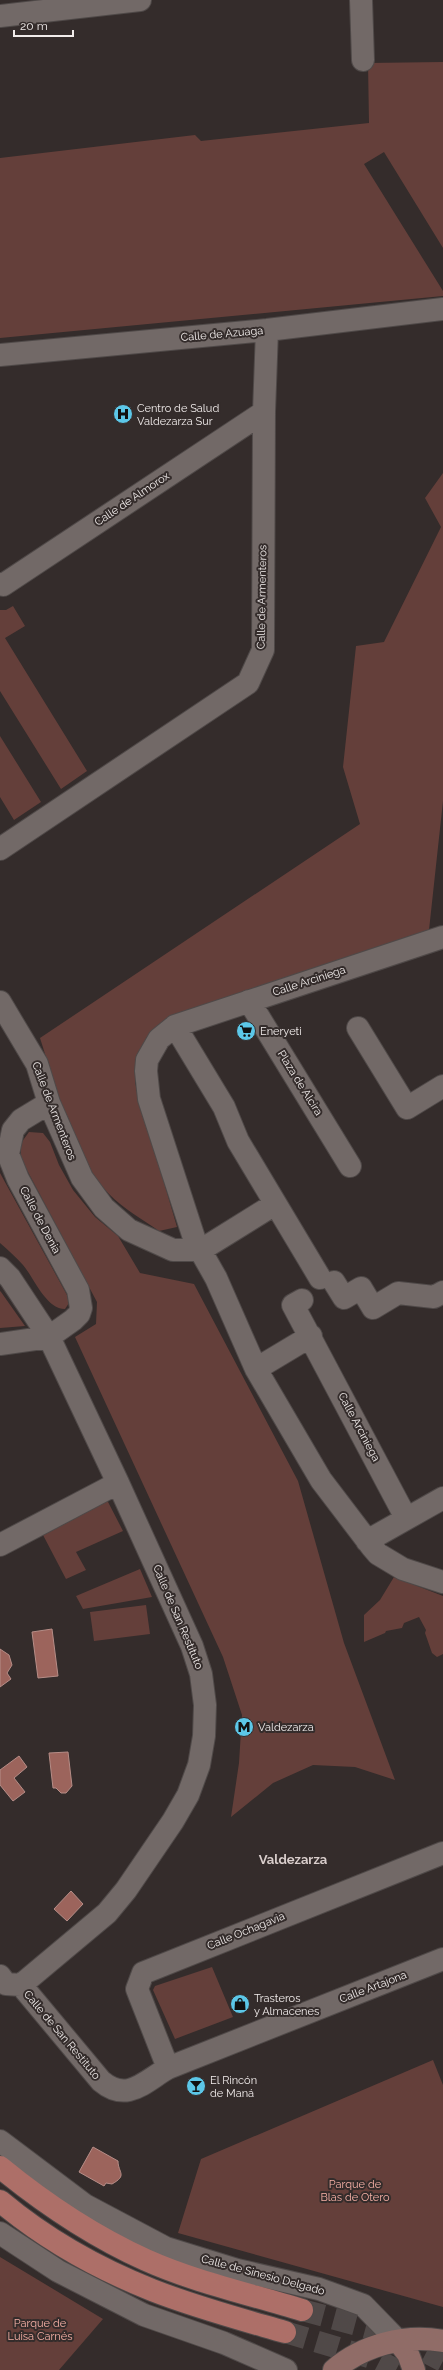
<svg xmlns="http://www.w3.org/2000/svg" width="443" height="2370" font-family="Raleway,sans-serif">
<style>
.green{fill:#643f3a}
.water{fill:#9c645c;stroke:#b68d87}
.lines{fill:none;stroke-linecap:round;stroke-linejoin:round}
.primary-tunnel{stroke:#504948;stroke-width:22;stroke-dasharray:22 11;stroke-linecap:butt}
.street-casing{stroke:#4f4948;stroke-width:24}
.secondary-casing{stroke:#4f4948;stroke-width:24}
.primary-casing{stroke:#4f4948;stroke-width:24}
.street{stroke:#726967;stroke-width:22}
.secondary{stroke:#906c67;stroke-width:22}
.primary{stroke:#ad6f68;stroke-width:22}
.labels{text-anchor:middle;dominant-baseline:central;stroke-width:4;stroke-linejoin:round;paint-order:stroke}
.street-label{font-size:11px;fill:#f1eceb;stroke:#342c2b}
.poi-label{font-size:11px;fill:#f1eceb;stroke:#342c2b;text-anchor:start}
.park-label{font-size:11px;fill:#f6b0a6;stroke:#342c2b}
.quarter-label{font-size:13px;font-weight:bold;fill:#d9cecc;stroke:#342c2b}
</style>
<rect width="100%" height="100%" fill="#342c2b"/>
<path class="green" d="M 443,62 L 443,248 L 384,152 L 364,164 L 443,291 L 443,296 L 0,338 L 0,158 L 195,135 L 201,141 L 369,123 L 368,63 Z
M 443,473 L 443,801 L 429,930 L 175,1019 L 139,1061 L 135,1083 L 177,1227 L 159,1231 C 142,1219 124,1209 109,1194 C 74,1159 55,1085 40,1038 L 360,824 L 343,767 L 356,646 L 384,642 L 441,527 L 425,498 Z
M 13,606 L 25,626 L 5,638 L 87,771 L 61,789 L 0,691 L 0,610 L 6,610 Z
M 0,736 L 41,802 L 14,820 L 0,797 Z
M 29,1132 L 43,1133 L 50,1142 L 59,1165 L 73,1190 L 95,1217 L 118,1236 L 140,1273 L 194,1284 L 298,1481 L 344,1643 L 395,1780 L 355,1767 L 313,1765 L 273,1783 L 231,1817 L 239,1763 L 242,1715 L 223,1657 L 75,1337 L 96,1324 L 97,1302 L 21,1159 L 21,1143 Z
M 0,1173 L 67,1295 L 69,1303 L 65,1309 C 46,1309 34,1278 23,1265 C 16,1257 8,1250 0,1243 Z
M 0,1291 L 1,1292 L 25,1326 L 0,1328 Z
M 107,1500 L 123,1531 L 76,1552 L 86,1570 L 66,1579 L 43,1535 Z
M 140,1569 L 152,1597 L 83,1609 L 76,1596 Z
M 394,1577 L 443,1596 L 443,1654 L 437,1657 L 432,1653 L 425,1633 L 426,1630 L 419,1617 L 404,1623 L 402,1628 L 386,1631 L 385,1633 L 364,1642 L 364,1615 L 380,1600 Z
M 146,1605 L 150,1634 L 94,1641 L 90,1612 Z
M 212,1967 L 233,2017 L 175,2039 L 153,1990 L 155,1986 Z
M 433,2060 L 443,2085 L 443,2307 L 178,2233 L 201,2159 Z
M 0,2257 L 103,2319 L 59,2370 L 0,2370 Z"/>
<path class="water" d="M 52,1629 L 58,1676 L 38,1678 L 32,1632 Z
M 0,1649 L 9,1655 L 12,1665 L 7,1673 L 11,1679 L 0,1687 Z
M 68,1752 L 72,1786 L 66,1793 L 61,1793 L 56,1788 L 53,1788 L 49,1753 Z
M 19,1756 L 27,1767 L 14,1778 L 25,1792 L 13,1801 L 0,1785 L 0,1770 Z
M 71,1891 L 83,1904 L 67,1921 L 54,1909 Z
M 93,2147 L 118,2161 C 118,2173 128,2175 112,2184 L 106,2183 L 104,2186 L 79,2172 Z"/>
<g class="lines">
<path class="primary-tunnel" d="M 302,2310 L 391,2334 L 443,2361
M 285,2332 L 375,2359 L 396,2370"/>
<g class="street-casing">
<path id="street" d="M 361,0 L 363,60
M 0,16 L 140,0
M 0,355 L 267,330 L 443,309
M 0,584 L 3,585 L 264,412
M 0,849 L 248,683 L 263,650 L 264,412 L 267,330
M 443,937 L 175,1026 L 159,1039 L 147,1060 L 146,1071 L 149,1099 L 195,1241 L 216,1278 L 256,1369 L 321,1480 L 372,1547 L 378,1554 L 403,1569 L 443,1582
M 249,1001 L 350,1166
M 0,1002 L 37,1064 L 49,1103 L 82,1178 L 104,1208 L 129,1230 L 173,1250 L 201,1250 L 275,1204
M 175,1026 L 224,1107 L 238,1141 L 320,1278
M 358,1028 L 407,1108 L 443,1086
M 0,1268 L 10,1278 L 49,1337 L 118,1483 L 192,1646 L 201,1674 L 205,1705 L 204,1736 L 199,1765 L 188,1795 L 173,1821 L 126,1890 L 107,1913 L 21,1985 L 6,1984 L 0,1976
M 334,1282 L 344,1298 L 361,1288 L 373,1308 L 398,1293 L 434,1297 L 443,1292
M 302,1300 L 293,1305 L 406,1518
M 0,1344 L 49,1337 L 73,1320 L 79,1314 L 81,1308 L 78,1290 L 18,1179 L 8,1154 L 13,1130 L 21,1120 L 49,1103
M 256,1369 L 311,1336
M 367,1541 L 443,1498
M 0,1545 L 118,1483
M 21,1985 L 101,2081 C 127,2103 144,2082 168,2068 L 443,1959
M 168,2068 L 137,1989 L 143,1973 L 443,1853
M 0,2141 L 85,2205 L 166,2248 L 237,2270 L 319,2289 L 363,2305 L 398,2341
M 0,2233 L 58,2271 L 144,2315 L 224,2343 L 286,2370"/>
</g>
<g class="secondary-casing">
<path id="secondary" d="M 398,2341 L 408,2354 L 414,2370
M 334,2370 C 363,2345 405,2334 443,2341"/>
</g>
<g class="primary-casing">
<path id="primary" d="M 0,2167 C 44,2203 93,2236 146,2260 C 195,2282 250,2294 302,2310
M 0,2201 C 44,2238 99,2269 152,2290 C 195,2307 240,2319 285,2332"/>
</g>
<use href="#street" class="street"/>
<use href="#secondary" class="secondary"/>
<use href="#primary" class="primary"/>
</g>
<defs>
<g id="hospital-disc" transform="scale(1)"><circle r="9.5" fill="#5cc7e8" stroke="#342c2b"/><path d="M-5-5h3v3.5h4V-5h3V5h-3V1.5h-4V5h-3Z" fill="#111"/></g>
<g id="supermarket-disc" transform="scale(1)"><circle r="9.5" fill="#5cc7e8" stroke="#342c2b"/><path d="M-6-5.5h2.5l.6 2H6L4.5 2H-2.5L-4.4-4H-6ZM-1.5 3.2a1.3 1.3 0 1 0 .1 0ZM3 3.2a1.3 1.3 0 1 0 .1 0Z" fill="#111"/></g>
<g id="metro-disc" transform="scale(1)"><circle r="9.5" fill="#5cc7e8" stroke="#342c2b"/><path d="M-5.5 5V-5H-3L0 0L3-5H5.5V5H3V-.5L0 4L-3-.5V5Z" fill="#111"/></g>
<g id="shop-disc" transform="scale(1)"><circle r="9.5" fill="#5cc7e8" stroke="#342c2b"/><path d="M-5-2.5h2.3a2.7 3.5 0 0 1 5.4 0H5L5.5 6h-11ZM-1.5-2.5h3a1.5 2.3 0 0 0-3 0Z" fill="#111"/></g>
<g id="bar-disc" transform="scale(1)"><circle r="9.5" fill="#5cc7e8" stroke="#342c2b"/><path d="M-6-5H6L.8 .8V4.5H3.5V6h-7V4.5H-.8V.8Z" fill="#111"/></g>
</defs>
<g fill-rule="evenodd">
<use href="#hospital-disc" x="123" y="414"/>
<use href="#supermarket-disc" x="246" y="1031"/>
<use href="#metro-disc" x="244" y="1727"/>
<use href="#shop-disc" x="240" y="2004"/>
<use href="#bar-disc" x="196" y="2086"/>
</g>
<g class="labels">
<g class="street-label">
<text transform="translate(222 334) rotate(-5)">Calle de Azuaga</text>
<text transform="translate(132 499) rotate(-34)">Calle de Almorox</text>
<text transform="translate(262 597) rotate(-89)">Calle de Armenteros</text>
<text transform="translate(309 981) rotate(-18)">Calle Arciniega</text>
<text transform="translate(300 1083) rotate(58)">Plaza de Alcira</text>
<text transform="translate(54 1111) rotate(69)">Calle de Armenteros</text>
<text transform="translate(40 1220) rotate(62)">Calle de Denia</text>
<text transform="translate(359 1427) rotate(62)">Calle Arciniega</text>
<text transform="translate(178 1617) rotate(67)">Calle de San Restituto</text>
<text transform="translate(246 1931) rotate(-22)">Calle Ochagavia</text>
<text transform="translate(373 1987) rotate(-21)">Calle Artajona</text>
<text transform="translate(62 2035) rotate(50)">Calle de San Restituto</text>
<text transform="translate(263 2275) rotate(15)">Calle de Sinesio Delgado</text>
</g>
<g class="poi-label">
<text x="137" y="408">Centro de Salud<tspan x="137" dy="13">Valdezarza Sur</tspan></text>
<text x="260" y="1031">Eneryeti</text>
<text x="258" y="1727">Valdezarza</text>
<text x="254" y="1998">Trasteros<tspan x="254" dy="13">y Almacenes</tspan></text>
<text x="210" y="2080">El Rincón<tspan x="210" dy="13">de Maná</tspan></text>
</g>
<g class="park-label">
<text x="355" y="2184">Parque de<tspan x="355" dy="13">Blas de Otero</tspan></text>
<text x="40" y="2323">Parque de<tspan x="40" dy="13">Luisa Carnés</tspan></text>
</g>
<g class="quarter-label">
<text x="293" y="1859">Valdezarza</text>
</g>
</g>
<path d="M14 30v6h59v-6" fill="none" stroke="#f1eceb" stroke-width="2"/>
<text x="20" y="30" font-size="12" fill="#f1eceb" stroke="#342c2b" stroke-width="3" paint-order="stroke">20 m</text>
</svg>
